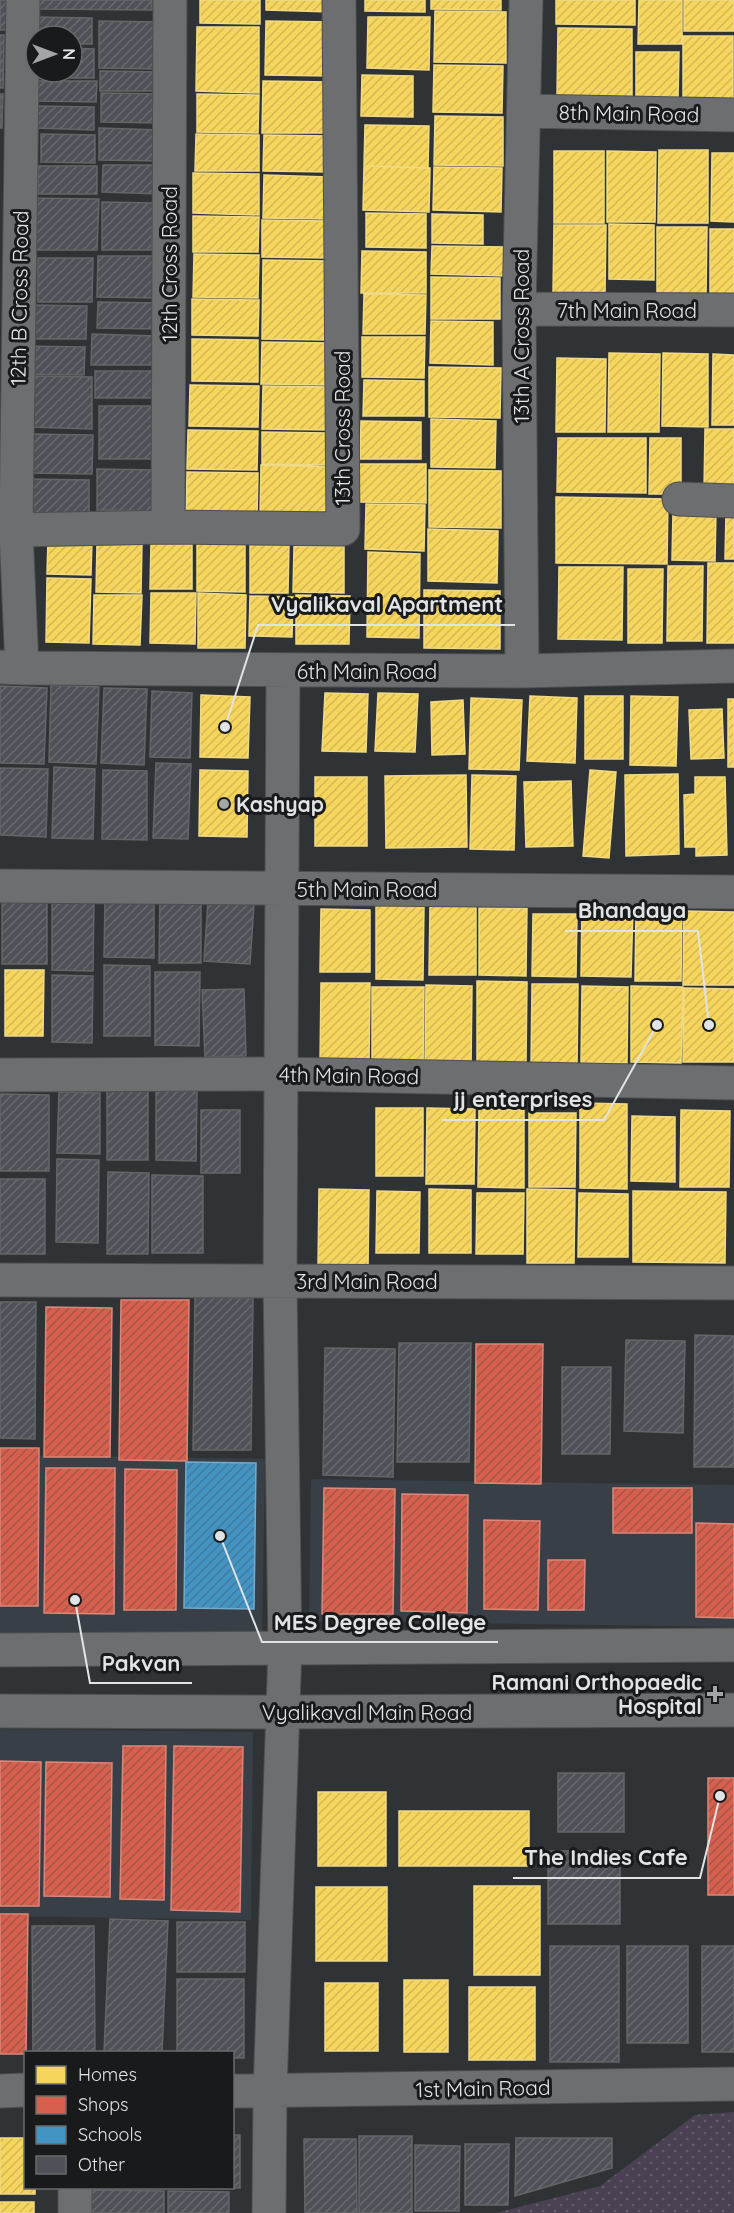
<svg xmlns="http://www.w3.org/2000/svg" width="734" height="2213" font-family="Quicksand,sans-serif">
<style>
.built{fill:#383f46}
.park{fill:url(#park-dots)}
.homes{fill:url(#homes-hatch);stroke:#f0da85;stroke-width:1.5}
.shops{fill:url(#shops-hatch);stroke:#d9887b;stroke-width:1.5}
.schools{fill:url(#schools-hatch);stroke:#72abcd;stroke-width:1.5}
.building{fill:url(#building-hatch);stroke:#646567;stroke-width:1.5}
.lines{fill:none;stroke-linecap:round;stroke-linejoin:round}
.minor-casing{stroke:#4d4f51;stroke-width:35}
.minor{stroke:#6c6e6f;stroke-width:33}
.poi-dot{fill:#a3a6a7;stroke:#191a1c;stroke-width:2}
.labels{text-anchor:middle;dominant-baseline:central;stroke-width:6;stroke-linejoin:round;paint-order:stroke}
.street-label{font-size:21px;fill:#e1e4e5;stroke:#191a1c}
.poi-label{font-size:21px;font-weight:bold;fill:#e1e4e5;stroke:#191a1c;text-anchor:start}
.leader{fill:none;stroke:#e1e4e5;stroke-width:2}
.callout-dot{fill:#e1e4e5;stroke:#191a1c;stroke-width:2}
.callout-label{font-size:22px;text-anchor:middle;font-weight:bold;fill:#e1e4e5;stroke:#191a1c;stroke-width:6;stroke-linejoin:round;paint-order:stroke}
</style>
<defs>
<pattern id="park-dots" width="8" height="8" patternUnits="userSpaceOnUse" patternTransform="scale(1.5)"><rect width="8" height="8" fill="#4a4152"/><path d="M2 2h.1M6 6h.1" fill="none" stroke="#645c6b" stroke-width="1.8" stroke-linecap="round"/></pattern>
<pattern id="homes-hatch" width="6" height="6" patternUnits="userSpaceOnUse" patternTransform="scale(1.5)"><rect width="6" height="6" fill="#f6d55c"/><path d="M-1 1l2-2M0 6l6-6M5 7l2-2" fill="none" stroke="#d2b857"/></pattern>
<pattern id="shops-hatch" width="6" height="6" patternUnits="userSpaceOnUse" patternTransform="scale(1.5)"><rect width="6" height="6" fill="#d6604d"/><path d="M-1 1l2-2M0 6l6-6M5 7l2-2" fill="none" stroke="#a3564a"/></pattern>
<pattern id="schools-hatch" width="6" height="6" patternUnits="userSpaceOnUse" patternTransform="scale(1.5)"><rect width="6" height="6" fill="#4393c3"/><path d="M-1 1l2-2M0 6l6-6M5 7l2-2" fill="none" stroke="#437b9d"/></pattern>
<pattern id="building-hatch" width="6" height="6" patternUnits="userSpaceOnUse" patternTransform="scale(1.5)"><rect width="6" height="6" fill="#4e5157"/><path d="M-1 1l2-2M0 6l6-6M5 7l2-2" fill="none" stroke="#676a6f"/></pattern>
</defs>
<rect width="100%" height="100%" fill="#303335"/>
<path class="built" d="M 0,1455 L 265,1459 L 262,1648 L 0,1644 Z
M 311,1479 L 734,1485 L 734,1627 L 309,1621 Z
M 0,1729 L 253,1732 L 251,1920 L 0,1916 Z"/>
<path class="park" d="M 734,2112 L 734,2213 L 496,2213 L 600,2186 L 695,2115 Z"/>
<path class="homes" d="M 200,0 L 260,0 L 260,24 L 200,23 Z
M 266,0 L 330,0 L 330,12 L 266,10 Z
M 365,0 L 425,0 L 425,12 L 365,11 Z
M 431,0 L 501,0 L 501,10 L 431,9 Z
M 556,0 L 635,0 L 635,25 L 556,24 Z
M 639,0 L 682,0 L 682,44 L 638,44 Z
M 684,0 L 734,0 L 734,31 L 684,31 Z
M 435,11 L 506,12 L 506,63 L 434,62 Z
M 368,17 L 430,17 L 429,70 L 367,68 Z
M 266,21 L 331,22 L 330,76 L 265,75 Z
M 197,27 L 259,27 L 259,93 L 196,91 Z
M 558,28 L 632,29 L 632,98 L 557,97 Z
M 683,36 L 733,36 L 733,100 L 683,99 Z
M 636,52 L 679,52 L 678,99 L 636,99 Z
M 434,65 L 503,66 L 502,113 L 433,112 Z
M 362,75 L 413,76 L 413,117 L 361,116 Z
M 263,81 L 330,82 L 329,133 L 262,133 Z
M 197,94 L 259,95 L 258,133 L 197,132 Z
M 435,116 L 503,117 L 503,166 L 434,165 Z
M 365,125 L 429,126 L 428,168 L 364,166 Z
M 196,134 L 259,135 L 259,171 L 195,171 Z
M 264,135 L 330,136 L 329,172 L 263,171 Z
M 659,150 L 708,150 L 708,223 L 658,223 Z
M 554,151 L 604,151 L 604,223 L 554,223 Z
M 607,151 L 656,152 L 655,222 L 607,222 Z
M 712,153 L 734,153 L 734,222 L 711,221 Z
M 364,166 L 430,168 L 429,212 L 363,210 Z
M 434,167 L 502,168 L 501,212 L 433,210 Z
M 193,173 L 259,174 L 259,215 L 193,213 Z
M 264,175 L 329,177 L 328,219 L 263,218 Z
M 366,213 L 426,214 L 426,248 L 366,247 Z
M 432,214 L 483,215 L 483,244 L 432,243 Z
M 193,216 L 259,217 L 258,252 L 193,252 Z
M 262,220 L 325,221 L 324,258 L 262,257 Z
M 609,224 L 654,225 L 654,280 L 609,279 Z
M 554,225 L 606,225 L 605,293 L 553,293 Z
M 657,227 L 707,227 L 706,296 L 657,296 Z
M 710,229 L 734,229 L 734,297 L 710,297 Z
M 432,246 L 507,247 L 506,276 L 431,274 Z
M 362,251 L 426,252 L 426,293 L 361,293 Z
M 194,254 L 259,255 L 258,298 L 193,297 Z
M 263,260 L 328,261 L 327,340 L 262,339 Z
M 431,277 L 500,278 L 500,319 L 431,319 Z
M 364,294 L 426,295 L 425,334 L 363,334 Z
M 192,299 L 259,300 L 258,336 L 192,335 Z
M 431,321 L 493,322 L 493,365 L 430,363 Z
M 362,337 L 425,337 L 424,378 L 362,377 Z
M 192,339 L 258,340 L 258,382 L 192,381 Z
M 262,342 L 328,343 L 327,385 L 261,384 Z
M 609,353 L 660,354 L 659,432 L 608,432 Z
M 663,353 L 708,354 L 708,427 L 662,426 Z
M 713,354 L 734,355 L 734,425 L 712,425 Z
M 557,358 L 606,359 L 605,432 L 556,432 Z
M 429,367 L 501,368 L 500,418 L 429,417 Z
M 364,380 L 424,381 L 424,416 L 363,416 Z
M 190,385 L 259,386 L 258,427 L 189,426 Z
M 263,386 L 328,387 L 327,430 L 262,429 Z
M 431,419 L 496,421 L 495,468 L 431,467 Z
M 361,421 L 421,422 L 421,459 L 360,459 Z
M 705,429 L 734,429 L 734,491 L 704,490 Z
M 188,430 L 258,431 L 257,470 L 187,469 Z
M 262,432 L 327,433 L 327,465 L 262,464 Z
M 558,438 L 646,438 L 646,493 L 557,492 Z
M 650,438 L 681,438 L 681,494 L 649,494 Z
M 359,464 L 426,464 L 426,503 L 359,502 Z
M 261,465 L 328,467 L 328,516 L 260,514 Z
M 429,470 L 501,471 L 501,528 L 429,527 Z
M 187,472 L 258,473 L 257,516 L 186,515 Z
M 556,497 L 668,499 L 667,564 L 556,563 Z
M 366,504 L 425,505 L 424,551 L 365,549 Z
M 673,511 L 716,511 L 715,561 L 672,560 Z
M 726,512 L 734,512 L 734,559 L 725,559 Z
M 428,529 L 498,531 L 497,583 L 428,581 Z
M 48,539 L 92,540 L 91,575 L 47,574 Z
M 197,542 L 245,543 L 245,592 L 197,591 Z
M 97,543 L 142,543 L 141,593 L 96,592 Z
M 151,543 L 192,544 L 192,589 L 150,589 Z
M 250,544 L 289,545 L 288,593 L 250,593 Z
M 294,546 L 344,546 L 344,593 L 293,592 Z
M 368,552 L 420,554 L 419,638 L 367,637 Z
M 708,563 L 734,563 L 734,643 L 707,643 Z
M 668,566 L 703,566 L 702,641 L 667,641 Z
M 559,567 L 623,567 L 622,640 L 558,639 Z
M 628,569 L 663,569 L 662,643 L 628,643 Z
M 47,578 L 91,579 L 89,643 L 46,642 Z
M 424,590 L 500,591 L 500,649 L 424,648 Z
M 151,593 L 196,593 L 195,644 L 150,643 Z
M 198,593 L 246,595 L 245,648 L 198,648 Z
M 94,595 L 142,595 L 140,645 L 93,644 Z
M 296,595 L 350,596 L 349,644 L 296,644 Z
M 250,596 L 293,597 L 292,637 L 249,636 Z
M 325,693 L 368,694 L 366,752 L 322,751 Z
M 378,693 L 418,694 L 415,752 L 375,751 Z
M 201,695 L 250,697 L 248,758 L 200,757 Z
M 530,696 L 577,698 L 575,763 L 527,761 Z
M 585,696 L 623,696 L 623,759 L 585,759 Z
M 631,696 L 678,697 L 676,766 L 630,765 Z
M 471,698 L 522,700 L 519,770 L 469,769 Z
M 728,699 L 734,699 L 734,767 L 728,767 Z
M 463,700 L 465,754 L 432,755 L 431,702 Z
M 722,709 L 724,758 L 691,759 L 689,710 Z
M 200,770 L 248,771 L 247,837 L 199,836 Z
M 590,770 L 616,772 L 609,858 L 583,856 Z
M 678,774 L 679,854 L 626,856 L 625,775 Z
M 466,775 L 467,847 L 386,848 L 385,776 Z
M 472,775 L 516,776 L 514,850 L 470,849 Z
M 315,777 L 367,777 L 367,846 L 315,846 Z
M 695,777 L 725,777 L 727,855 L 696,856 L 696,847 L 685,847 L 684,795 L 695,794 Z
M 571,781 L 573,846 L 526,847 L 524,782 Z
M 376,905 L 424,905 L 423,980 L 376,979 Z
M 430,906 L 476,906 L 476,975 L 429,975 Z
M 636,906 L 682,906 L 681,981 L 635,981 Z
M 479,908 L 527,908 L 526,976 L 479,975 Z
M 582,908 L 633,908 L 631,977 L 581,976 Z
M 321,909 L 370,910 L 370,972 L 320,972 Z
M 684,911 L 734,912 L 734,985 L 683,985 Z
M 533,914 L 577,914 L 576,977 L 532,976 Z
M 5,970 L 44,970 L 43,1036 L 5,1036 Z
M 477,981 L 527,982 L 526,1062 L 477,1062 Z
M 321,983 L 370,983 L 369,1063 L 320,1063 Z
M 532,984 L 578,984 L 577,1069 L 531,1068 Z
M 426,985 L 472,986 L 471,1067 L 425,1066 Z
M 582,986 L 628,987 L 627,1063 L 581,1063 Z
M 631,986 L 683,987 L 681,1063 L 631,1062 Z
M 372,987 L 424,987 L 423,1070 L 372,1069 Z
M 684,988 L 734,989 L 734,1062 L 683,1062 Z
M 580,1103 L 627,1104 L 627,1189 L 580,1188 Z
M 376,1108 L 423,1108 L 423,1176 L 376,1176 Z
M 427,1108 L 475,1109 L 474,1184 L 426,1184 Z
M 479,1109 L 524,1110 L 524,1188 L 478,1187 Z
M 681,1110 L 730,1111 L 729,1187 L 680,1187 Z
M 529,1113 L 576,1113 L 575,1187 L 529,1187 Z
M 632,1116 L 675,1117 L 675,1182 L 631,1181 Z
M 319,1189 L 369,1190 L 368,1269 L 318,1268 Z
M 429,1189 L 471,1190 L 471,1253 L 429,1253 Z
M 527,1189 L 575,1190 L 574,1263 L 527,1263 Z
M 377,1191 L 420,1192 L 419,1253 L 376,1253 Z
M 633,1191 L 726,1192 L 725,1263 L 633,1262 Z
M 477,1193 L 524,1193 L 523,1254 L 476,1254 Z
M 579,1193 L 628,1194 L 628,1257 L 578,1257 Z
M 318,1792 L 386,1792 L 386,1866 L 318,1866 Z
M 399,1811 L 529,1811 L 529,1866 L 399,1866 Z
M 474,1886 L 540,1886 L 540,1975 L 474,1975 Z
M 316,1887 L 387,1887 L 387,1961 L 316,1961 Z
M 404,1980 L 448,1980 L 448,2052 L 404,2052 Z
M 325,1983 L 378,1983 L 378,2051 L 325,2051 Z
M 469,1987 L 535,1987 L 535,2060 L 469,2060 Z
M 0,2138 L 26,2138 L 26,2188 L 35,2188 L 35,2194 L 0,2194 Z
M 0,2202 L 34,2202 L 34,2213 L 0,2213 Z"/>
<path class="shops" d="M 121,1300 L 189,1300 L 187,1461 L 119,1460 Z
M 46,1307 L 112,1308 L 110,1457 L 44,1457 Z
M 476,1344 L 543,1344 L 541,1484 L 475,1483 Z
M 0,1448 L 39,1448 L 38,1606 L 0,1606 Z
M 46,1468 L 115,1468 L 114,1614 L 44,1613 Z
M 125,1469 L 177,1470 L 176,1610 L 124,1610 Z
M 324,1488 L 395,1489 L 393,1614 L 322,1614 Z
M 613,1488 L 692,1488 L 692,1533 L 613,1533 Z
M 402,1494 L 468,1495 L 467,1613 L 401,1611 Z
M 484,1520 L 540,1521 L 538,1610 L 484,1609 Z
M 696,1523 L 734,1524 L 734,1618 L 696,1617 Z
M 548,1560 L 585,1560 L 584,1610 L 548,1610 Z
M 123,1746 L 166,1746 L 164,1900 L 120,1899 Z
M 174,1746 L 243,1747 L 240,1912 L 171,1910 Z
M 0,1761 L 41,1762 L 39,1906 L 0,1906 Z
M 46,1762 L 112,1763 L 110,1897 L 44,1896 Z
M 708,1778 L 734,1778 L 734,1895 L 708,1895 Z
M 0,1914 L 28,1914 L 26,2054 L 0,2054 Z"/>
<path class="schools" d="M 186,1462 L 256,1463 L 254,1609 L 184,1608 Z"/>
<path class="building" d="M 0,0 L 8,0 L 8,30 L 0,30 Z
M 38,0 L 152,0 L 152,10 L 38,9 Z
M 33,17 L 92,18 L 92,44 L 72,44 L 72,36 L 36,36 Z
M 99,21 L 158,22 L 158,69 L 99,68 Z
M 0,35 L 4,35 L 3,88 L 0,88 Z
M 72,48 L 94,49 L 94,78 L 35,78 L 36,72 L 72,72 Z
M 100,71 L 160,72 L 160,91 L 100,91 Z
M 36,81 L 97,81 L 96,102 L 36,101 Z
M 101,93 L 161,94 L 160,123 L 101,122 Z
M 0,94 L 3,94 L 2,128 L 0,128 Z
M 36,106 L 94,107 L 94,130 L 36,128 Z
M 99,128 L 160,130 L 160,161 L 99,160 Z
M 41,134 L 95,135 L 95,163 L 41,162 Z
M 103,165 L 161,165 L 160,194 L 102,192 Z
M 38,166 L 97,166 L 97,194 L 38,194 Z
M 25,198 L 99,199 L 97,250 L 25,250 Z
M 102,202 L 153,203 L 152,250 L 102,250 Z
M 98,256 L 160,256 L 159,298 L 97,297 Z
M 38,258 L 93,258 L 92,302 L 38,302 Z
M 98,302 L 158,303 L 158,329 L 97,328 Z
M 30,305 L 87,306 L 86,339 L 29,339 Z
M 92,334 L 156,336 L 155,365 L 91,365 Z
M 23,346 L 85,347 L 84,375 L 23,374 Z
M 95,371 L 156,371 L 155,398 L 95,398 Z
M 31,376 L 92,377 L 92,429 L 30,427 Z
M 99,406 L 152,406 L 152,459 L 99,459 Z
M 28,434 L 93,435 L 92,474 L 28,473 Z
M 97,469 L 157,470 L 156,511 L 97,510 Z
M 24,479 L 89,480 L 89,522 L 23,521 Z
M 51,685 L 99,687 L 96,764 L 49,762 Z
M 0,686 L 47,688 L 44,764 L 0,763 Z
M 104,688 L 147,689 L 144,765 L 101,763 Z
M 152,691 L 192,693 L 190,758 L 150,757 Z
M 156,763 L 191,764 L 188,839 L 153,838 Z
M 54,767 L 95,769 L 93,839 L 52,838 Z
M 0,768 L 48,769 L 46,837 L 0,835 Z
M 103,770 L 147,771 L 147,840 L 102,839 Z
M 160,892 L 201,893 L 201,963 L 159,963 Z
M 2,898 L 47,899 L 47,964 L 2,964 Z
M 105,899 L 154,899 L 154,958 L 104,957 Z
M 52,900 L 94,900 L 93,971 L 52,970 Z
M 208,901 L 254,904 L 250,964 L 204,961 Z
M 104,965 L 150,966 L 150,1036 L 104,1036 Z
M 155,972 L 200,972 L 199,1046 L 155,1045 Z
M 52,975 L 93,976 L 92,1043 L 52,1042 Z
M 244,989 L 246,1056 L 205,1057 L 202,990 Z
M 107,1091 L 148,1091 L 148,1160 L 107,1160 Z
M 156,1091 L 197,1091 L 196,1161 L 156,1160 Z
M 59,1092 L 100,1093 L 100,1154 L 57,1153 Z
M 0,1094 L 49,1095 L 49,1171 L 0,1171 Z
M 201,1110 L 240,1110 L 240,1173 L 201,1173 Z
M 57,1159 L 99,1160 L 98,1243 L 56,1242 Z
M 108,1172 L 149,1173 L 148,1254 L 107,1254 Z
M 152,1175 L 203,1176 L 203,1253 L 152,1253 Z
M 0,1179 L 45,1179 L 45,1254 L 0,1254 Z
M 195,1297 L 253,1298 L 251,1450 L 193,1450 Z
M 0,1302 L 36,1302 L 35,1439 L 0,1438 Z
M 695,1335 L 734,1336 L 734,1467 L 694,1467 Z
M 626,1340 L 685,1341 L 683,1433 L 624,1431 Z
M 399,1343 L 471,1343 L 469,1462 L 397,1462 Z
M 325,1348 L 395,1349 L 393,1477 L 323,1475 Z
M 562,1367 L 611,1367 L 610,1454 L 562,1454 Z
M 558,1773 L 624,1773 L 624,1832 L 558,1832 Z
M 548,1851 L 620,1851 L 620,1924 L 548,1924 Z
M 110,1919 L 168,1921 L 162,2052 L 104,2052 Z
M 177,1922 L 245,1922 L 245,1972 L 177,1972 Z
M 32,1926 L 94,1926 L 95,2052 L 33,2052 Z
M 550,1946 L 619,1946 L 619,2062 L 550,2062 Z
M 627,1946 L 688,1946 L 688,2043 L 627,2043 Z
M 702,1946 L 734,1946 L 734,2052 L 702,2052 Z
M 177,1979 L 244,1979 L 244,2058 L 232,2058 L 232,2052 L 177,2052 Z
M 232,2135 L 240,2135 L 240,2188 L 185,2188 L 232,2188 Z
M 359,2136 L 412,2136 L 412,2213 L 359,2213 Z
M 516,2138 L 612,2138 L 612,2168 L 515,2196 Z
M 304,2139 L 356,2139 L 357,2213 L 305,2213 Z
M 465,2144 L 509,2144 L 508,2205 L 465,2205 Z
M 415,2145 L 460,2146 L 459,2211 L 415,2211 Z
M 86,2190 L 164,2191 L 164,2213 L 86,2213 Z
M 168,2191 L 229,2192 L 229,2213 L 168,2213 Z"/>
<g class="lines">
<g class="minor-casing">
<path id="minor" d="M 524,111 L 734,115
M 519,309 L 734,310
M 679,499 L 734,501
M 168,527 L 170,0
M 16,530 L 168,527 L 343,529 L 339,0
M 0,667 L 22,668 L 522,671 L 734,666
M 22,668 L 16,530 L 23,0
M 522,671 L 519,309 L 526,0
M 0,886 L 734,892
M 0,1075 L 281,1074 L 734,1083
M 0,1280 L 734,1283
M 0,1650 L 734,1645
M 0,1711 L 282,1712 L 734,1710
M 0,2091 L 26,2090
M 232,2091 L 734,2084
M 75,2213 L 75,2188
M 269,2213 L 270,2092 L 285,1648 L 280,1281 L 283,670"/>
</g>
<use href="#minor" class="minor"/>
</g>
<g class="poi-dot">
<circle cx="224" cy="804" r="6"/>
<path d="M712 1685h6v6h6v6h-6v6h-6v-6h-6v-6h6z"/>
</g>
<g class="labels">
<g class="street-label">
<text transform="translate(629 113) rotate(1)">8th Main Road</text>
<text transform="translate(169 264) rotate(-90)">12th Cross Road</text>
<text transform="translate(19 298) rotate(-89)">12th B Cross Road</text>
<text x="627" y="310">7th Main Road</text>
<text transform="translate(521 336) rotate(-90)">13th A Cross Road</text>
<text transform="translate(342 428) rotate(-90)">13th Cross Road</text>
<text x="367" y="671">6th Main Road</text>
<text x="367" y="889">5th Main Road</text>
<text transform="translate(349 1075) rotate(1)">4th Main Road</text>
<text x="367" y="1281">3rd Main Road</text>
<text x="367" y="1712">Vyalikaval Main Road</text>
<text transform="translate(483 2088) rotate(-1)">1st Main Road</text>
</g>
<g class="poi-label">
<text x="236" y="804">Kashyap</text>
<text x="702" y="1682" text-anchor="end">Ramani Orthopaedic<tspan x="702" dy="24">Hospital</tspan></text>
</g>
</g>
<path class="leader" d="M225 727L258 625H515M709 1025L698 931H565M657 1025L604 1120H442M220 1536L262 1642H498M75 1600L90 1683H192M720 1796L700 1878H513"/>
<g class="callout-dot">
<circle cx="225" cy="727" r="6"/>
<circle cx="709" cy="1025" r="6"/>
<circle cx="657" cy="1025" r="6"/>
<circle cx="220" cy="1536" r="6"/>
<circle cx="75" cy="1600" r="6"/>
<circle cx="720" cy="1796" r="6"/>
</g>
<g class="callout-label">
<text x="387" y="612">Vyalikaval Apartment</text>
<text x="632" y="918">Bhandaya</text>
<text x="523" y="1107">jj enterprises</text>
<text x="380" y="1630">MES Degree College</text>
<text x="141" y="1671">Pakvan</text>
<text x="606" y="1865">The Indies Cafe</text>
</g>
<rect x="24" y="2051" width="210" height="138" fill="#191a1c" stroke="#696b6c" stroke-width="1.5"/>
<rect x="36" y="2066" width="30" height="18" fill="#f6d55c" stroke="#696b6c" stroke-width="1.5"/>
<text x="78" y="2081" font-size="18" fill="#e1e4e5">Homes</text>
<rect x="36" y="2096" width="30" height="18" fill="#d6604d" stroke="#696b6c" stroke-width="1.5"/>
<text x="78" y="2111" font-size="18" fill="#e1e4e5">Shops</text>
<rect x="36" y="2126" width="30" height="18" fill="#4393c3" stroke="#696b6c" stroke-width="1.5"/>
<text x="78" y="2141" font-size="18" fill="#e1e4e5">Schools</text>
<rect x="36" y="2156" width="30" height="18" fill="#4e5157" stroke="#696b6c" stroke-width="1.5"/>
<text x="78" y="2171" font-size="18" fill="#e1e4e5">Other</text>
<g transform="translate(54 54) rotate(90)"><circle r="28" fill="#191a1c" stroke="#696b6c" stroke-width="1.5"/>
<path d="M0-4.5L10 22L0 15L-10 22Z" fill="#a3a6a7"/>
<text y="-9" font-size="16" font-weight="bold" text-anchor="middle" fill="#e1e4e5">N</text>
</g>
</svg>
